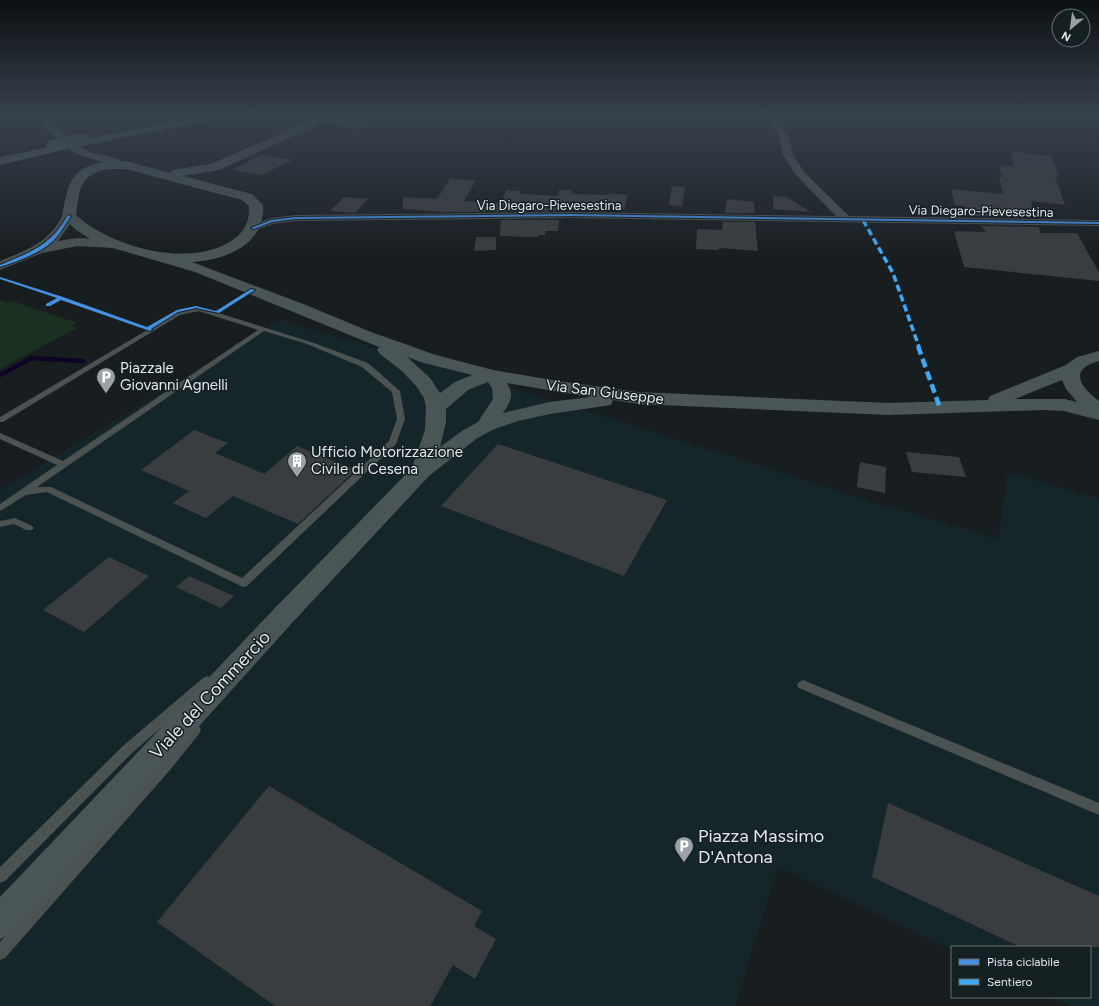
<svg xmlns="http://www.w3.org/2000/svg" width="1099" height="1006" font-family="Figtree,sans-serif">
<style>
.built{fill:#15262b}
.green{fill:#1a3021}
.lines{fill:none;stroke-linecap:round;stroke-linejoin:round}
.stream{stroke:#0e0526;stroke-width:4.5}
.building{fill:#393d3f}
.service{fill:#4a5352;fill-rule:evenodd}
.minor{fill:#4a5352;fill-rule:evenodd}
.tertiary{fill:#4a5352;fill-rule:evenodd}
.secondary{fill:#4a5555;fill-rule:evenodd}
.trunk{fill:#4e5c5a;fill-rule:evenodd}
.trunk-bridge{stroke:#4e5c5a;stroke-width:12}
.quiet-far1{stroke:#3fa9f5;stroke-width:3.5;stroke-dasharray:7 3.5;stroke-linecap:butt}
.quiet{stroke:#3fa9f5;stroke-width:4.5;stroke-dasharray:9 4.5;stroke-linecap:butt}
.cycleway-casing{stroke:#152023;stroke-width:2}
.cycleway{fill:#468fdf;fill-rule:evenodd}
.labels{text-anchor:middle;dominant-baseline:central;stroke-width:3;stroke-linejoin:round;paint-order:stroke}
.far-street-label{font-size:13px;fill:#e2e9ec;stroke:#152023}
.poi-label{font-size:15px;fill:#e2e9ec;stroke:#152023;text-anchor:start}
.street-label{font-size:15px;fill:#e2e9ec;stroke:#152023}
.near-street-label{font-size:18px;fill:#e2e9ec;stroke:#152023}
.near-poi-label{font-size:18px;fill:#e2e9ec;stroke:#152023;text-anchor:start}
</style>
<rect width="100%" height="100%" fill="#181e20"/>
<path class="built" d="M 281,320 L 588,411 L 886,506 L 998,539 L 1008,472 L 1099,499 L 1099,1006 L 1069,1006 L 1050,997 L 1090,997 L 1090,947 L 952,947 L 952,950 L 778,867 L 735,1006 L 0,1006 L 0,490 Z"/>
<path class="green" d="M 0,300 L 8,303 L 12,301 L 77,323 L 72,326 L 77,328 L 0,369 Z"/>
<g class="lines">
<path class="stream" d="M 0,375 L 32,358 L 83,361"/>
</g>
<path class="building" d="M 337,115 L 356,115 L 377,118 L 358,129 L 325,123 L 336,118 Z
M 1011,151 L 1052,156 L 1059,177 L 1055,176 L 1065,205 L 1031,201 L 1036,217 L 972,216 L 963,206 L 955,205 L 951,189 L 1003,194 L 999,177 L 1002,177 L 999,165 L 1014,167 Z
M 262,154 L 293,160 L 261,175 L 235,170 L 237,169 L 234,169 Z
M 450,179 L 476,180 L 464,201 L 502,203 L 506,190 L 521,191 L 520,194 L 558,196 L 559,190 L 572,190 L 572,194 L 609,195 L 609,193 L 628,195 L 624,209 L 570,208 L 570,209 L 561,209 L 560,211 L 442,212 L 403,209 L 403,197 L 437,199 Z
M 672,186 L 685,187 L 682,206 L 669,205 Z
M 773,196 L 787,197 L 811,212 L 773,209 Z
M 344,197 L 368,199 L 355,213 L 330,211 Z
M 727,199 L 754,202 L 755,213 L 725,213 Z
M 501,220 L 559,220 L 558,231 L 546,231 L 545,235 L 538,235 L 538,237 L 500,236 Z
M 723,222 L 755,222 L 758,251 L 719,248 L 719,250 L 696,249 L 697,229 L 722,230 Z
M 981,226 L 1039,227 L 1040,233 L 1077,233 L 1099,272 L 1099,281 L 964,267 L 954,231 L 986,232 Z
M 476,237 L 496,237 L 496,250 L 474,251 Z
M 194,430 L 228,443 L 215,453 L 264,474 L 297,446 L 356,470 L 298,524 L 233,496 L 206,518 L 173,503 L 189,491 L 141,470 Z
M 498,444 L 667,500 L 624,576 L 441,506 Z
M 906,452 L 959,457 L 966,477 L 912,472 Z
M 860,462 L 886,467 L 885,493 L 857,487 Z
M 109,557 L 149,576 L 84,632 L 43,610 Z
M 189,576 L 234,596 L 221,608 L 176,587 Z
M 269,786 L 482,911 L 474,926 L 496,939 L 475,979 L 453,965 L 430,1006 L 275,1006 L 157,922 Z
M 888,803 L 1099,896 L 1099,947 L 1020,947 L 872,877 Z"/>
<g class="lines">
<path class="service" d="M 199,307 L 311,342 L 368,363 L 400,391 L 405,419 L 396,444 L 247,586 L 243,587 L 47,492 L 26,495 L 0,511 L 0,504 L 57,465 L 0,439 L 0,433 L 63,461 L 258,330 L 199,311 L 180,315 L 3,422 L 0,422 L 0,417 L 176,313 ZM 264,331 L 307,344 L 362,367 L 392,392 L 397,419 L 389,441 L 242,578 L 51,487 L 37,487 Z
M 15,518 L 32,526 L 34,528 L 32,530 L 26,530 L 14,524 L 0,527 L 0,521 Z
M 207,676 L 211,678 L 213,681 L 211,684 L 132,753 L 5,881 L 0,883 L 0,867 L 124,745 L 203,678 Z
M 803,680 L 1099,803 L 1099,815 L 799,688 L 797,685 L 799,682 Z
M 195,725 L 199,726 L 201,730 L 199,734 L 170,770 L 5,958 L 0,960 L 0,942 L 162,762 L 191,726 Z"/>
<path class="minor" d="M 768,115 L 776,115 L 789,136 L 793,155 L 805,173 L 849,216 L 1099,220 L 1099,226 L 571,218 L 296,221 L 273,224 L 253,231 L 249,230 L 247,228 L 249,226 L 271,218 L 296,215 L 571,212 L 836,216 L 796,175 L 783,155 L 779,136 Z"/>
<path class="tertiary" d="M 69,212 L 74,213 L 76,216 L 58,241 L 77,238 L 114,240 L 119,241 L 121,244 L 119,247 L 114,248 L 77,246 L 42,253 L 0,270 L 0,261 C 20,253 40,246 54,229 C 58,224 61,218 64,213 Z"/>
<path class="secondary" d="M 32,115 L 43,115 L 78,146 L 90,152 L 119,159 L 121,161 L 126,161 L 170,173 L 172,170 L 211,164 L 323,115 L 336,115 L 335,117 L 219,170 L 183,176 L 252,194 L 263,205 C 266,244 226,260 192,262 L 306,305 L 371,332 L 436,355 L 493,370 L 558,381 L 638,392 L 889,403 L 988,400 L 990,396 L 1066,365 L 1077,357 L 1099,351 L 1099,361 C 1068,369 1080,387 1099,401 L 1099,420 L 1064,411 L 1044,410 L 889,415 L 638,404 L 613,400 L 611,405 L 550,414 L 518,421 L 492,430 L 476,439 L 429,476 L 292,623 L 12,934 L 0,939 L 0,897 L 274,609 L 412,468 L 425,430 L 426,407 L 424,398 L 416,386 L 402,371 L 380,354 L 377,350 L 379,347 L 195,272 L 106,246 L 90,239 L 75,229 L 62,216 C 68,186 69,168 103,162 L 82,156 L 70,150 ZM 109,169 L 126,169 L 242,200 L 249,206 C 250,224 243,234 228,243 C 185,267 111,247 76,215 C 80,189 79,174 109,169 ZM 407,357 L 424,363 L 472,375 L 455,382 L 440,393 L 430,378 ZM 1062,380 L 1066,389 L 1077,402 L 1065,399 L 1015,399 ZM 488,382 L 492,388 L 493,399 L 478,422 L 462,431 L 440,447 L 446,422 L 446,409 L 468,390 ZM 507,383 L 590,397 L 550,402 L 503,413 C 510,402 515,396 507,383 Z"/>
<path class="trunk" d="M 206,115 L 225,115 L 220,118 L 87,145 L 83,144 L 81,142 L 83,140 L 87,139 Z
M 55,146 L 59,147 L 61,149 L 59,151 L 0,165 L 0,157 Z"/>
<path class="trunk-bridge" d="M 52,146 L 84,139"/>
<path class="quiet-far1" d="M 863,220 L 893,273 L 919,347"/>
<path class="quiet" d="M 918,346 L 940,408"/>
<g class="cycleway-casing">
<path id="cycleway" d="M 571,214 L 1099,222 L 1099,224 L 571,216 L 296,219 L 272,222 L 254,229 L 251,228 L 271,220 L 296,217 Z
M 68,215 L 71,216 C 65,225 60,234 53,241 C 39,254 18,261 0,267 L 0,265 C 21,256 42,249 57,231 C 61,226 64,221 68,215 Z
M 0,277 L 63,297 L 147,327 L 177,310 L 196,306 L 216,311 L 251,289 L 255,290 L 219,313 L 196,308 L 178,312 L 151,329 L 152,330 L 150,331 L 61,300 L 50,306 L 46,306 L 46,304 L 57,298 L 0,279 Z"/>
</g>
<use href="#cycleway" class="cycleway"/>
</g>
<linearGradient id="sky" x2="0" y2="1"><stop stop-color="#0d1012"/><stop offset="0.45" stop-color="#37414e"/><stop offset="1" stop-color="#37414e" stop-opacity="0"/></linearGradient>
<rect width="1099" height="256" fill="url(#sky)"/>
<defs>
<g id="parking-pin" transform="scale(1)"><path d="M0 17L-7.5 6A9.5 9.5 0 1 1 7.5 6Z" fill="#9ba2a5" stroke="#152023"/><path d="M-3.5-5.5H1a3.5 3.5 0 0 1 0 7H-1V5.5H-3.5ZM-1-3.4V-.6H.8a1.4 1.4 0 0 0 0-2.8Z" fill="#fff"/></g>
<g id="building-pin" transform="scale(1)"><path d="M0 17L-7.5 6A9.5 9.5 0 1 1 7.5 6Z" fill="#9ba2a5" stroke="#152023"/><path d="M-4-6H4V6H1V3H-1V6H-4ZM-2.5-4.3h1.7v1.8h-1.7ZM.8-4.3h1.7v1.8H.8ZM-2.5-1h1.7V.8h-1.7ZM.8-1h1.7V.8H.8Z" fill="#fff"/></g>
</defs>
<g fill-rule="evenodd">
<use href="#parking-pin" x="106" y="377"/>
<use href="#building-pin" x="297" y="461"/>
<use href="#parking-pin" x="684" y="846"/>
</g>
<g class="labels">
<g class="far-street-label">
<text x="549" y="205">Via Diegaro-Pievesestina</text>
<text transform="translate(981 211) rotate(1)">Via Diegaro-Pievesestina</text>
</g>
<g class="poi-label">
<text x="120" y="368">Piazzale<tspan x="120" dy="17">Giovanni Agnelli</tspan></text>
<text x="311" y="452">Ufficio Motorizzazione<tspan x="311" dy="17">Civile di Cesena</tspan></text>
</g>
<g class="street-label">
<text transform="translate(605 392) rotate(7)">Via San Giuseppe</text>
</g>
<g class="near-street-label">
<text transform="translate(210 695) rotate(-47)">Viale del Commercio</text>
</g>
<g class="near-poi-label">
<text x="698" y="836">Piazza Massimo<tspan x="698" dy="21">D'Antona</tspan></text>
</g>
</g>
<rect x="951" y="946" width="140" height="52" fill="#152023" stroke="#677073"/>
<rect x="959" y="959" width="20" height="6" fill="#468fdf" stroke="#677073"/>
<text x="987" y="966" font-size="12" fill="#e2e9ec">Pista ciclabile</text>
<rect x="959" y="979" width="20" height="6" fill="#3fa9f5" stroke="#677073"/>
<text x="987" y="986" font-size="12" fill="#e2e9ec">Sentiero</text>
<g transform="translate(1071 28) rotate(209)"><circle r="19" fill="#152023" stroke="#677073"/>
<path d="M0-3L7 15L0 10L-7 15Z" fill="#9ba2a5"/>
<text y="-6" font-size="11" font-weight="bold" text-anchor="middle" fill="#e2e9ec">N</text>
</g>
</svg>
